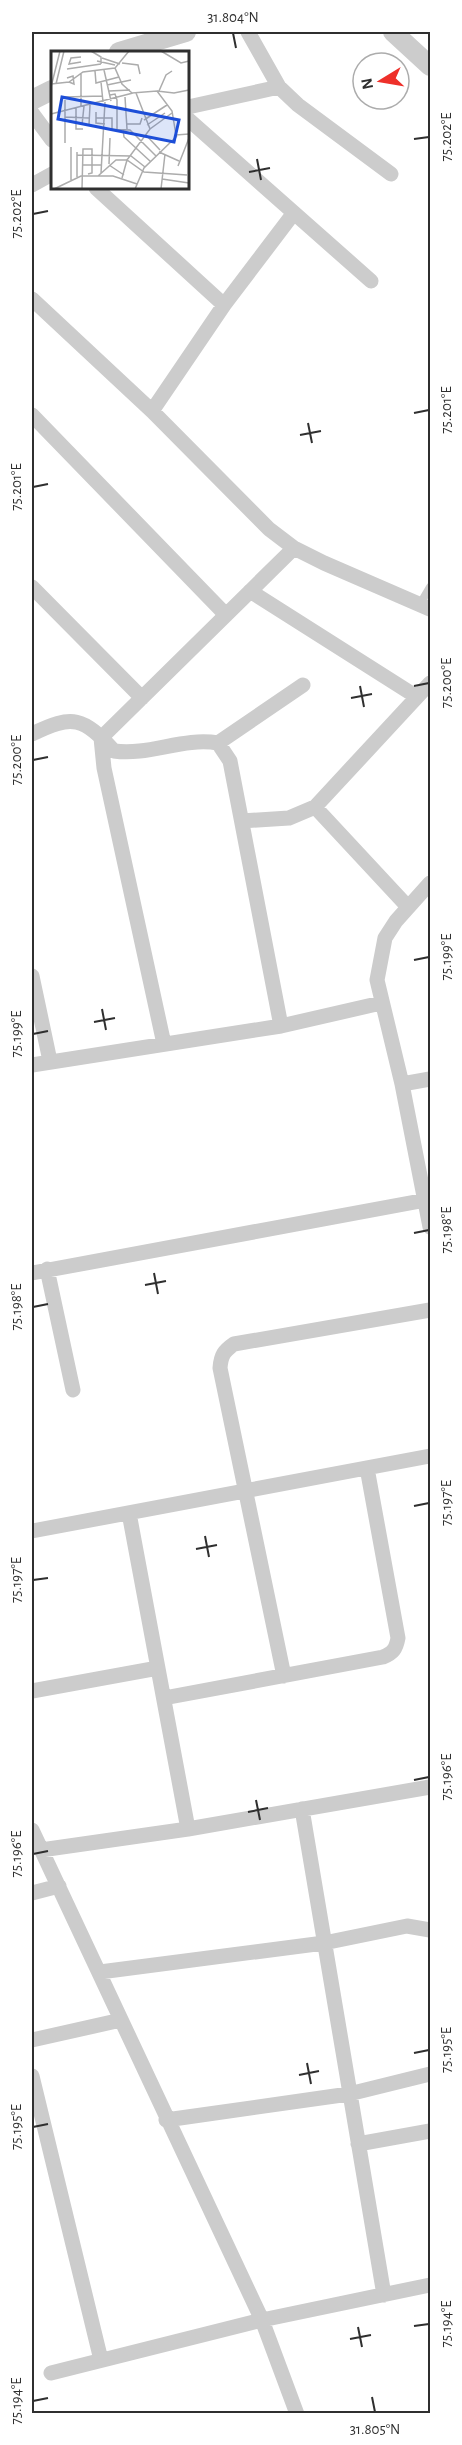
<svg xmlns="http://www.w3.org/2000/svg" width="462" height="2445" font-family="'Alegreya Sans',sans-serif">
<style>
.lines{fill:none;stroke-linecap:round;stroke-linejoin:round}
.service{stroke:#ccc;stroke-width:8}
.minor{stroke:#ccc;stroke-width:15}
.tertiary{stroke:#ccc;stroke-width:20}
.ticks{fill:none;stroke:#2f2f2f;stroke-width:2}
.inset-road{fill:none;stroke:#acacac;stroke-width:1.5}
.view{fill:#1d4ed8;fill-opacity:0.15;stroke:#1d4ed8;stroke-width:3}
.inset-edge{fill:none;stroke:#2f2f2f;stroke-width:3}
.neatline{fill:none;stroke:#2f2f2f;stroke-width:2}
.ticks-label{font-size:15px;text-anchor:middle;fill:#2f2f2f}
</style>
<rect width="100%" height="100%" fill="#fff"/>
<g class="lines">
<path class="service" d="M 420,604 L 430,587"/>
<path class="minor" d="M 248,32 L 279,87 L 298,105 L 391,174
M 188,107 L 279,87
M 32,113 L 52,140
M 188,119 L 371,281
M 32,185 L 52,174
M 96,188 L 224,305
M 32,299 L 152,411 L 269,529 L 294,548 L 324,563 L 430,609
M 152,411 L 224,305 L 293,214
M 32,415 L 226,615
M 32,587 L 142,698
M 250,591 L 417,697
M 32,734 C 73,714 83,717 114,751 C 149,756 183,737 218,743 L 230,761 L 281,1026
M 218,743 L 303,685
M 315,807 L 408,907
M 242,821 L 289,818 L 315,807 L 430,683
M 430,883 L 396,921 L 385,938 L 377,980 L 402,1084 L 430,1227
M 32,976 L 50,1061
M 164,1044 L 104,768 L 101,738 L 294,548
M 32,1065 L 281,1026 L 381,1003
M 402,1084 L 430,1079
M 47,1269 L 73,1390
M 32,1273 L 426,1200
M 129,1513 L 188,1829
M 32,1531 L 430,1456
M 284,1676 L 220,1368 C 221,1355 224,1351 234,1344 L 430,1310
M 32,1691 L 158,1668
M 164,1698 L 383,1657 C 393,1653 396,1649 398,1638 L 367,1468
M 302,1809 L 384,2295
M 32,1830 L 262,2320 L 297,2414
M 41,1850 L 188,1829 L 430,1787
M 32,1893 L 59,1886
M 100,1972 L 324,1943 L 407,1926 L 430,1930
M 32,2040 L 121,2020
M 32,2076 L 101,2360
M 166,2120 L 349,2094 L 430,2074
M 358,2144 L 430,2131
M 51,2373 L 262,2320 L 430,2285"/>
<path class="tertiary" d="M 393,32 L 430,66
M 119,52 L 186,32
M 32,100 L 52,90"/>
</g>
<path class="ticks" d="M 233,33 L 236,48M 414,139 L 429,137M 257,159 L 261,180M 249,172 L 270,168M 33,214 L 48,211M 414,413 L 429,410M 308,423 L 312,443M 300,435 L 321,431M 33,487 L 48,484M 360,686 L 364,707M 414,686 L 429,683M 351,698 L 372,694M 33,760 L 48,757M 414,960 L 429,957M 102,1009 L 106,1030M 94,1022 L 115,1018M 33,1034 L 48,1031M 414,1233 L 429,1230M 154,1273 L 158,1294M 145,1285 L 166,1281M 33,1307 L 48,1304M 414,1506 L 429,1503M 205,1536 L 209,1557M 196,1549 L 217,1545M 33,1580 L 48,1578M 414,1780 L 429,1777M 256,1800 L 260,1820M 248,1812 L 268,1808M 33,1854 L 48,1851M 414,2053 L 429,2050M 307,2063 L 311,2084M 299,2075 L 319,2071M 33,2127 L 48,2124M 414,2326 L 429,2324M 358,2327 L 362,2347M 350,2339 L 371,2335M 372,2397 L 375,2412M 33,2401 L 48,2398"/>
<g transform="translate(51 51)">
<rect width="138" height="138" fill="#fff"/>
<path class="inset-road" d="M 40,0 L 50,6 L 50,13M 78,0 L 64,17 L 71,33 L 81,42 L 106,40 L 121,60 L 125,84 L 138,83M 110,0 L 130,12 L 138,10M 30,6 L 20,7 L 18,13 L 30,11M 51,7 L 69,13M 46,10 L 64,14M 71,12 L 87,14 L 89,23M 16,18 L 50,13M 53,19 L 60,50M 44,20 L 45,32 L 68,26M 30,23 L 30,56M 16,27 L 22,25 L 23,33 L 18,31M 50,31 L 52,51M 0,33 L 18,31 L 32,21 L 64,17M 5,33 L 13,0M 56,34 L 80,29M 0,36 L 9,0M 58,40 L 79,39M 106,40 L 123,42 L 138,39M 108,40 L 115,24 L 121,20M 85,42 L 99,78M 59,44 L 64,43 L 66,49 L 66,78M 14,46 L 51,45M 74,46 L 76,78M 14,49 L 14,92M 25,57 L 25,78 L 32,78M 45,61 L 45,72 L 54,73M 0,63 L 82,42M 14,66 L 38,67M 45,67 L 61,67 L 61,78M 93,69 L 116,54M 76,73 L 89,73 L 91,67M 31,74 L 33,55M 38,74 L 39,54M 96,74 L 114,62M 54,78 L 79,79 L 105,105M 72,78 L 73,86 L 100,111M 95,84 L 109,99M 108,101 L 128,110M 26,104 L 80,105 L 94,116M 58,113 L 59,87M 31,114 L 50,114M 58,114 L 73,124M 127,115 L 138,87M 50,122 L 54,51M 47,125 L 65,109 L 76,109 L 99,78 L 121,62M 26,126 L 26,101M 71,127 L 76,109 L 93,121 L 136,124M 111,128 L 138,132M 20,129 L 20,96M 3,138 L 30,125 L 62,125 L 86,133M 31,138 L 32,98 L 41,98 L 41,122 L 37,123M 84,138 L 93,117 L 126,85M 110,138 L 114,103"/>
<path class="view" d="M 11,46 L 128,69 L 123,91 L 7,68 Z"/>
<rect width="138" height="138" class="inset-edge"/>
</g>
<rect width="462" height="2445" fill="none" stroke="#ffffff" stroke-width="66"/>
<g transform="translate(381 81) rotate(259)"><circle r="28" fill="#ffffff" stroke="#acacac" stroke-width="1.5"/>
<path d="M0-4.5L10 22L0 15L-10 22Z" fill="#ee302a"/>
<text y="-9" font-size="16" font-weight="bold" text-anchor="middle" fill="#2f2f2f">N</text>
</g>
<rect x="33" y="33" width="396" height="2379" class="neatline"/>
<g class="ticks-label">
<text x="233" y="22">31.804°N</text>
<text transform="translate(446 137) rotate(-90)" y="5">75.202°E</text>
<text transform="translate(16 214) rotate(-90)" y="5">75.202°E</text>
<text transform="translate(446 410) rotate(-90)" y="5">75.201°E</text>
<text transform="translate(16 487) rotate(-90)" y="5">75.201°E</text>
<text transform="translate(446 683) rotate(-90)" y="5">75.200°E</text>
<text transform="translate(16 760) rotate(-90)" y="5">75.200°E</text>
<text transform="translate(446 957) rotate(-90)" y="5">75.199°E</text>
<text transform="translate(16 1034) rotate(-90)" y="5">75.199°E</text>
<text transform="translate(446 1230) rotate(-90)" y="5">75.198°E</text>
<text transform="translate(16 1307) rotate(-90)" y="5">75.198°E</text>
<text transform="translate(446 1503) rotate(-90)" y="5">75.197°E</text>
<text transform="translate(16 1580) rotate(-90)" y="5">75.197°E</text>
<text transform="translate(446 1777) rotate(-90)" y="5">75.196°E</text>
<text transform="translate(16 1854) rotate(-90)" y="5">75.196°E</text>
<text transform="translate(446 2050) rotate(-90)" y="5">75.195°E</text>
<text transform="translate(16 2127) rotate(-90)" y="5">75.195°E</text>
<text transform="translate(446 2324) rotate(-90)" y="5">75.194°E</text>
<text transform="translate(16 2401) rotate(-90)" y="5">75.194°E</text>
<text x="375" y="2434">31.805°N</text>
</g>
</svg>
